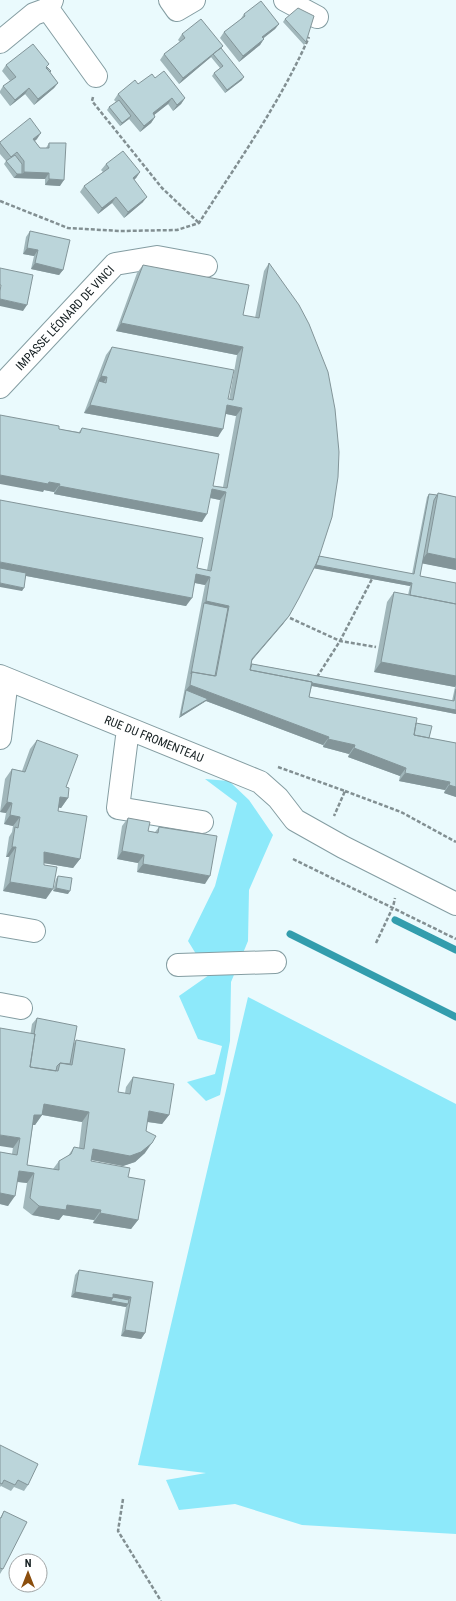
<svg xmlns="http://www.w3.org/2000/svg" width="456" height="1601" font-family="'Roboto Condensed',sans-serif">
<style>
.green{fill:#8de9fa}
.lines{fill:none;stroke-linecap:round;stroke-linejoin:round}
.stream{stroke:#339dad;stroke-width:7}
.minor-casing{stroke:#849da2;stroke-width:24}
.path{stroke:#828f92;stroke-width:2.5;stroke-dasharray:4 2;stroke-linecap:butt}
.minor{stroke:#fff;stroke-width:22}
.wall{fill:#a1b7bb;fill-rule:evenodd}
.shaded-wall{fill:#839599}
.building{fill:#bbd5da;stroke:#839599;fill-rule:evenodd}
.labels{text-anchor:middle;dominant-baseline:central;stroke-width:4;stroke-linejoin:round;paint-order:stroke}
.street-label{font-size:12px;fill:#141e20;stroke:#fff}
</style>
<rect width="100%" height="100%" fill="#eafafd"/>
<path class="green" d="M 205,779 L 229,781 L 249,800 L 273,835 L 249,890 L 248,941 L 231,982 L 230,1041 L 220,1095 L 206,1101 L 187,1082 L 215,1074 L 222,1046 L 198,1039 L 179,996 L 209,975 L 188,941 L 215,886 L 237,803 Z
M 248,997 L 456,1104 L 456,1534 L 302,1525 L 235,1504 L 179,1510 L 166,1480 L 206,1473 L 138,1465 Z"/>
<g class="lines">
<path class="stream" d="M 395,920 L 456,950
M 290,934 L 456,1017"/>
<g class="minor-casing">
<path id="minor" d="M 170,0 L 177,10 L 194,0
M 285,0 L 317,17
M 48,9 L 96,76
M 0,42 L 34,14 L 48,9 L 52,0
M 0,387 L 115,264 L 157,257 L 206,266
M 0,676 L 260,782 L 278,798 L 295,820 L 343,847 L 456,904
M 128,729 L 118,808 L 202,822
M 0,738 L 7,679
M 0,925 L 34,931
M 178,965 L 275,962
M 0,1004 L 21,1008"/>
</g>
<path class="path" d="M 93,97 L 92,101 L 162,188 L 199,223
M 0,201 L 68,228 L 120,231 L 177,230 L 199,223 C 238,162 280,103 309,37
M 290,618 L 340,641 L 376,647
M 317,677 L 340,641 L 373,577
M 278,767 L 345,791 L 334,816
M 345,791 L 401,812 L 456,842
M 293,859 L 456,939
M 376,943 L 393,907 L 395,898
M 123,1499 L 118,1531 L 161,1601"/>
<use href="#minor" class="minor"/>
</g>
<path class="wall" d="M 244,14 L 279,24 L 275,29 L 264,38 L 260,45 L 239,62 L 220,38 L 224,32 L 240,20 Z
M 285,19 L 306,42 L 304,45 L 283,22 Z
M 182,34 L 223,46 L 221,48 L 242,80 L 225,93 L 212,76 L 214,73 L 220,68 L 211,57 L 179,84 L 160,60 L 164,54 L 180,42 L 178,40 Z
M 6,65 L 47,67 L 50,72 L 58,83 L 54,88 L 34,105 L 25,94 L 10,106 L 0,93 L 0,91 L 3,86 L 10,81 L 2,71 Z
M 155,78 L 185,98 L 181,104 L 173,111 L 168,104 L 154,115 L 155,117 L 151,123 L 140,132 L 129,119 L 120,126 L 107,110 L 109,107 L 116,102 L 114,100 L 118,94 L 138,84 Z
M 37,139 L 35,141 L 40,148 L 46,148 L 49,143 L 60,186 L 45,185 L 45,179 L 14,178 L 4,164 L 6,161 L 0,154 L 0,142 Z
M 106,164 L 140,172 L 136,178 L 134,180 L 143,202 L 124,218 L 112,203 L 98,214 L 80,192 L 84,186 L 103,172 L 101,170 Z
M 30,231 L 63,270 L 59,275 L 31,269 L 34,256 L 23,254 L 26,237 Z
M 269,263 L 319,556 L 412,574 L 427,497 L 429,494 L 437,495 L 438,493 L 456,497 L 456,570 L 422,563 L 420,576 L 456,583 L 456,714 L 312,686 L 309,697 L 416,723 L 429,738 L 456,743 L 456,797 L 444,793 L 445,790 L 399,781 L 400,776 L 348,757 L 349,754 L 323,747 L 323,745 L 206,701 L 179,718 L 205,585 L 195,583 L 186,606 L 26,576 L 22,591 L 0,500 L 197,568 L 207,570 L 220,500 L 210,498 L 202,522 L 54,494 L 54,492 L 44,490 L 43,492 L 59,429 L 79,432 L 82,428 L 213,486 L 223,487 L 236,416 L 226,414 L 218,437 L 84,413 L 106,355 L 112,347 L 229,400 L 237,355 L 116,331 L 137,273 L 143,265 L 243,315 L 255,318 L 264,271 ZM 314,568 L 410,586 L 408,595 L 394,592 L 387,602 L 374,672 L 455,687 L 452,701 L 252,664 L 252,660 L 283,624 L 289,616 Z
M 37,740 L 66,787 L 68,798 L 61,808 L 59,807 L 58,811 L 80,859 L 73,868 L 44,863 L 46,899 L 3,891 L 9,857 L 6,857 L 9,837 L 12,832 L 13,826 L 4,824 L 6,813 L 0,812 L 5,779 L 12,769 L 22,771 L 30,749 Z
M 128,818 L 148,831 L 155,832 L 159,827 L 205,884 L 137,872 L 138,863 L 117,859 L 122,826 Z
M 58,876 L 68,894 L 53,891 L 56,879 Z
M 37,1018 L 74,1043 L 76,1040 L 118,1092 L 125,1093 L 126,1087 L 133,1077 L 169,1115 L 162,1124 L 147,1122 L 146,1131 L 145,1153 L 135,1162 L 123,1166 L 92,1160 L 91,1161 L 128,1177 L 138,1220 L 131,1229 L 93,1223 L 94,1220 L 63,1215 L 59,1220 L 32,1215 L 23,1208 L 27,1183 L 17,1182 L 8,1206 L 0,1204 L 0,1152 L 12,1154 L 32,1024 ZM 42,1115 L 82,1122 L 79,1148 L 74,1147 L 68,1156 L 59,1161 L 53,1169 L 27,1165 L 33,1125 L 35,1125 Z
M 79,1270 L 153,1282 L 145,1333 L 141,1339 L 121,1336 L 126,1307 L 71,1297 L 75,1275 Z
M 0,1445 L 28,1485 L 24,1491 L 14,1487 L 11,1491 L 1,1486 L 0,1487 Z
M 4,1511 L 3,1569 L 0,1574 L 0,1518 Z"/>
<path class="shaded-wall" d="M 279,24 L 275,29 L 258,42 L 262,37 Z
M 264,39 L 260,45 L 239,62 L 243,56 Z
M 223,46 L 219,51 L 213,54 L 211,57 L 179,84 L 183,78 Z
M 244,77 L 242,80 L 225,93 L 227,90 Z
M 58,83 L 54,88 L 34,105 L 38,99 Z
M 29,88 L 25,94 L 10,106 L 15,100 Z
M 172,98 L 168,104 L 149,119 L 153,113 Z
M 185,98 L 181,104 L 173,111 L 177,105 Z
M 131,116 L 129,119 L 120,126 L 122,123 Z
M 155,117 L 151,123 L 140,132 L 144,126 Z
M 41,133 L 37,139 L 29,145 L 33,139 Z
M 24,172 L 49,173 L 45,179 L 14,178 L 17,174 L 22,174 Z
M 140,172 L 136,178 L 129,184 L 133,178 Z
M 49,179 L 64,180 L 60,186 L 45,185 Z
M 116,197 L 112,203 L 98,214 L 102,208 Z
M 147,197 L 143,202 L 124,218 L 128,212 Z
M 27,248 L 38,250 L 34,256 L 23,254 Z
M 35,263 L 63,270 L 59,275 L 31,269 Z
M 0,299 L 27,305 L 23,311 L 0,306 Z
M 121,323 L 243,347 L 237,355 L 116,331 Z
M 101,376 L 107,377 L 102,385 L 99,381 L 98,381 Z
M 90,405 L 223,429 L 218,437 L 84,413 Z
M 227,405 L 242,408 L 236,416 L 222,413 Z
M 0,475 L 49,482 L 60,484 L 54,492 L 44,490 L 43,492 L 0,484 Z
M 59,486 L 207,514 L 202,522 L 54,494 Z
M 212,489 L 226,492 L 220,500 L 206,497 Z
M 427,553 L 456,559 L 456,570 L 420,563 Z
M 0,562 L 192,598 L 186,606 L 0,571 Z
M 315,565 L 412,583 L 410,586 L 312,568 Z
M 196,574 L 210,577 L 205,585 L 190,582 Z
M 0,583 L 24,588 L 22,591 L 0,587 Z
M 206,601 L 229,606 L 224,614 L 204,603 Z
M 289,616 L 283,624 L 249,664 L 252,659 Z
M 381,662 L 456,676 L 456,685 L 455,687 L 374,672 Z
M 248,670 L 456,710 L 456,714 L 245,673 Z
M 190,685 L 329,737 L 323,745 L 206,701 L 179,718 L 181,715 L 186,690 Z
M 328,739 L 355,745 L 349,754 L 323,747 Z
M 354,748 L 406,768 L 400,776 L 348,757 Z
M 405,773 L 450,782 L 445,790 L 399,781 Z
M 449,785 L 456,787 L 456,797 L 444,793 Z
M 60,797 L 68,798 L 61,808 L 54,807 Z
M 7,802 L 12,803 L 6,813 L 0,812 Z
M 10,815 L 20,817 L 13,826 L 4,824 Z
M 12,847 L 16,847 L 9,857 L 6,857 Z
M 122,851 L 144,855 L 138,863 L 117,859 Z
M 44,852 L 80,859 L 73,868 L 37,862 Z
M 143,864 L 210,876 L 205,884 L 137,872 Z
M 10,882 L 53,889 L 46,899 L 3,891 Z
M 56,888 L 70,891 L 68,894 L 53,891 Z
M 44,1104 L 89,1112 L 82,1122 L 37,1114 Z
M 149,1111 L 169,1115 L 162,1124 L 142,1121 Z
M 34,1115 L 42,1115 L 35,1125 L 27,1125 Z
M 0,1135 L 20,1138 L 13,1148 L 0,1146 Z
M 152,1143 L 145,1153 L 135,1162 L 123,1166 L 86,1159 L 93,1149 Z
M 19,1171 L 34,1173 L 27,1183 L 12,1181 Z
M 0,1193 L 15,1196 L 8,1206 L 0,1204 Z
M 67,1205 L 101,1210 L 94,1220 L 63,1215 L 59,1220 L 32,1215 L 39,1206 Z
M 100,1213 L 138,1220 L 131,1229 L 93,1223 Z
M 75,1292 L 113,1294 L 131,1297 L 127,1303 L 128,1304 L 126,1307 L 71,1297 Z
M 125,1330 L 145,1333 L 141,1339 L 121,1336 Z"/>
<path class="building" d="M 261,1 L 279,24 L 262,37 L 264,39 L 243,56 L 224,32 L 245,16 L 244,14 Z
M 298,8 L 314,16 L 306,42 L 285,19 Z
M 201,19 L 223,46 L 183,78 L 164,54 L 185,38 L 182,34 Z
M 33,44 L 49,64 L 46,67 L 58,83 L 38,99 L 29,88 L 15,100 L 3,86 L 16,77 L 6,65 Z
M 221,48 L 244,77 L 227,90 L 214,73 L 223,66 L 213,54 Z
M 47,67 L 51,71 L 50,72 L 46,68 Z
M 164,71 L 185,98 L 177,105 L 172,98 L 153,113 L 155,117 L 144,126 L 118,94 L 135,80 L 138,84 L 152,74 L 155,78 Z
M 119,100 L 131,116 L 122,123 L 109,107 Z
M 30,118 L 41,133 L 33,139 L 40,148 L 49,148 L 49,143 L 66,143 L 64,180 L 49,179 L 49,173 L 24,172 L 24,161 L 17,152 L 11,157 L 0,143 L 0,142 Z
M 123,151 L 140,172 L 133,178 L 147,197 L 128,212 L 116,197 L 102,208 L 84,186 L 109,168 L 106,164 Z
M 15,155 L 22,164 L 22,174 L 17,174 L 6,161 Z
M 30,231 L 70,240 L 63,270 L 35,263 L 38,250 L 27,248 Z
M 269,263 L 299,305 L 309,324 L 328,372 L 335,409 L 339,452 L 338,477 L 332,517 L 318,560 L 299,598 L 289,616 L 252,659 L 250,670 L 312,682 L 309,697 L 417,718 L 414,735 L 456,743 L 456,787 L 449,785 L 450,782 L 405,773 L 406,768 L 354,748 L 355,745 L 328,739 L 329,737 L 190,685 L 192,672 L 216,676 L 229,606 L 206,601 L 210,577 L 196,574 L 192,598 L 0,562 L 0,500 L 203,538 L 197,568 L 211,571 L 226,492 L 212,489 L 207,514 L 59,486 L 60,484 L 49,482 L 48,484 L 0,475 L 0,415 L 59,426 L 59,429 L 80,433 L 82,428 L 219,454 L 213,486 L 227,488 L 242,408 L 227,405 L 223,429 L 90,405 L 99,381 L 106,383 L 107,377 L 101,376 L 112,347 L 234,370 L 228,399 L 233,400 L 243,347 L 121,323 L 143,265 L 249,285 L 243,315 L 259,318 Z
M 0,268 L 33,275 L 27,305 L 0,299 L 0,291 L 1,285 L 0,285 Z
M 438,493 L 456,497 L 456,559 L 427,553 Z
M 429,494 L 437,495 L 434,500 L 420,576 L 456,583 L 456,604 L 410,595 L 412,583 L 316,565 L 319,556 L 414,574 Z
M 0,568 L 26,573 L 24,588 L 0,583 Z
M 394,592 L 456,604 L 456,676 L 381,662 Z
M 204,603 L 228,608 L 215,676 L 192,672 L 191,674 Z
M 252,664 L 454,701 L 456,689 L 456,710 L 312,683 L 312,682 L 250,670 Z
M 186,690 L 208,699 L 181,715 Z
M 416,723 L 432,726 L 429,738 L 414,735 Z
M 37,740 L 78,755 L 66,787 L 69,788 L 68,798 L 60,797 L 58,811 L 87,816 L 80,859 L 44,852 L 44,865 L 57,867 L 53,889 L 10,882 L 16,847 L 12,847 L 15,827 L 18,828 L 20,817 L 10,815 L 12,803 L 7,802 L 12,769 L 25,772 Z
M 128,818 L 150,822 L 148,831 L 158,833 L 159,827 L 217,836 L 210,876 L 143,864 L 144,855 L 122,851 Z
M 58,876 L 72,878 L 70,891 L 56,888 Z
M 37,1018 L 77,1026 L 70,1064 L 60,1063 L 57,1066 L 56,1071 L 30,1067 L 35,1034 L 34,1034 Z
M 0,1028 L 35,1034 L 30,1067 L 58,1071 L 60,1063 L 72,1065 L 76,1040 L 125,1049 L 118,1092 L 130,1094 L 133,1077 L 174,1084 L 169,1115 L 149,1111 L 146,1131 L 156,1136 L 152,1143 L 141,1152 L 130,1156 L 93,1149 L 91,1161 L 130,1168 L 128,1177 L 145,1180 L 138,1220 L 100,1213 L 101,1210 L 67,1205 L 66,1210 L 39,1206 L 30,1198 L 34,1173 L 19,1171 L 15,1196 L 0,1193 L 0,1152 L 17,1155 L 20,1138 L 0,1135 ZM 44,1104 L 89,1112 L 84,1149 L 74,1147 L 71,1154 L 59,1161 L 59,1170 L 27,1165 L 34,1115 L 42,1115 Z
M 79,1270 L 153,1282 L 145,1333 L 125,1330 L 131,1297 L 113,1294 L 113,1298 L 75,1292 Z
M 113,1297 L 129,1300 L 128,1304 L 111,1301 Z
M 0,1445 L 38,1464 L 28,1485 L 18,1480 L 15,1485 L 4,1480 L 2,1484 L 0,1483 Z
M 4,1511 L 27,1522 L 3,1569 L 0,1568 L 0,1518 L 1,1518 Z"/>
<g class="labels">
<g class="street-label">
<text transform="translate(65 318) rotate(-47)">IMPASSE LÉONARD DE VINCI</text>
<text transform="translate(154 739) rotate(22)">RUE DU FROMENTEAU</text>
</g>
</g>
<g transform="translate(28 1573)"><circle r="19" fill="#ffffff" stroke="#a1a5a6"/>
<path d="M0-3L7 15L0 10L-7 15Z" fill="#8b4e0d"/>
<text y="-6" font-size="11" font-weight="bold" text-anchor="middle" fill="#141e20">N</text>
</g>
</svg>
